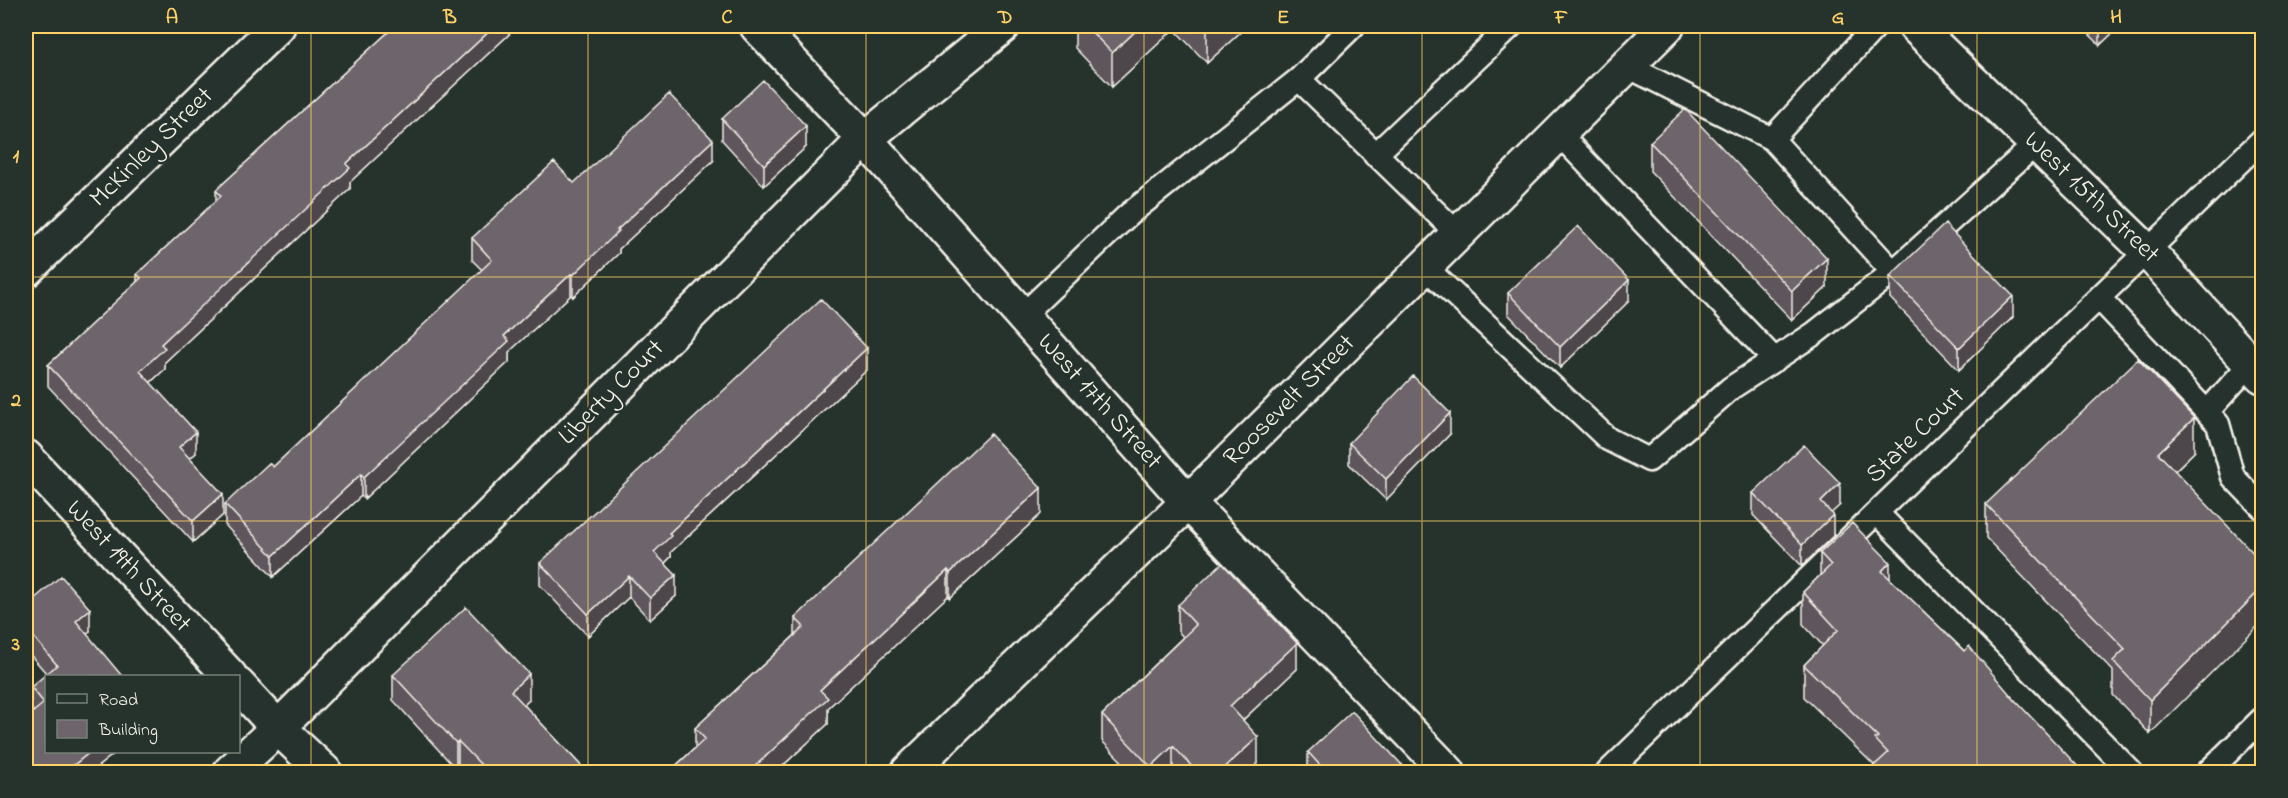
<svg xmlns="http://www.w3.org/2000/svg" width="2288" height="798" font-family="'Indie Flower',sans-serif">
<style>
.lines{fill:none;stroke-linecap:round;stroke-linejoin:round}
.lane-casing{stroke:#f4f1e8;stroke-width:27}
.street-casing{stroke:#f4f1e8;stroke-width:38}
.secondary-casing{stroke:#f4f1e8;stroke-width:38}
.lane{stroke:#26332d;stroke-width:22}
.street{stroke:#26332d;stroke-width:33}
.secondary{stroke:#26332d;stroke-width:33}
.wall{fill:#5f575d;stroke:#f4f1e8;stroke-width:1.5}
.shaded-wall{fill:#4d474c;stroke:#f4f1e8;stroke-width:1.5}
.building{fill:#6e656c;stroke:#f4f1e8;stroke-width:1.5}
.grid{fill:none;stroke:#ffd166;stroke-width:1.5;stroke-opacity:0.55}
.labels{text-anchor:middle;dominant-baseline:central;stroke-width:5;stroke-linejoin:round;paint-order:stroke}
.street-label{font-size:26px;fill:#f4f1e8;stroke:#26332d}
.neatline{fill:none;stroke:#ffd166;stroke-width:2}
.grid-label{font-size:20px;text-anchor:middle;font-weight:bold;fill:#ffd166}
</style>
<rect width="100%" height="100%" fill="#26332d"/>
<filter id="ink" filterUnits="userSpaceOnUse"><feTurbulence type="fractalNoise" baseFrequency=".0167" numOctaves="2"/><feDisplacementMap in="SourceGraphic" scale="12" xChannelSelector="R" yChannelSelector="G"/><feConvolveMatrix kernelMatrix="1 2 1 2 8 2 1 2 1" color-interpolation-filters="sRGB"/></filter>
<g filter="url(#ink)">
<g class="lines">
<g class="lane-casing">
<path id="lane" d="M 1876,26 L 1772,139 L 1893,272 L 2036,144
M 1627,66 L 1772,139
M 1299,79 L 1458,234
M 1558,133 L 1775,360
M 1375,155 L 1511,26
M 1425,267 L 1608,439 L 1649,460 L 1731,388 L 1815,333 L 1893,272
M 2100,299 L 2218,424 L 2233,477 L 2262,507
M 1022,316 L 1128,215 L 1299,79 L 1353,26
M 2207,412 L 2251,363
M 1877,513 L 2131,772
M 1608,772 L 2262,140
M 2208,772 L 2262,719"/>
</g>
<g class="street-casing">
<path id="street" d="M 757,26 L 865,139 L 1188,502 L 1448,772
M 26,270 L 278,26
M 26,457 L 230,676
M 238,685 L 278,728 L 325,772
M 230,772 L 278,728 L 865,139 L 1003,26
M 908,772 L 1188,502 L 1667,26"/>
</g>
<g class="secondary-casing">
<path id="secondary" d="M 1915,26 L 2148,252 L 2262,376"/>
</g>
<use href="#lane" class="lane"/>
<use href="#street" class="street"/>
<use href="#secondary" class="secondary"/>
</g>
<path class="wall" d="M 395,26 L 518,26 L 350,182 L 350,189 L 165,362 L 165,369 L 150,383 L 196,453 L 190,458 L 223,515 L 193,542 L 48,386 L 48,365 L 137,282 L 137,274 L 216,201 L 216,190 Z
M 1075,26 L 1247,26 L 1207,63 L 1174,29 L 1112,87 L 1075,48 Z
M 2081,26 L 2120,26 L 2100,45 Z
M 722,119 L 806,147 L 764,186 L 722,140 Z
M 1650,142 L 1827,287 L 1792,320 L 1650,171 Z
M 713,161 L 619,249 L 619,253 L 573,297 L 571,295 L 509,352 L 509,362 L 364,499 L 361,496 L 273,577 L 225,525 L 225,504 L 273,467 L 482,270 L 472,260 L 472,238 L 574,183 Z
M 1890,276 L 2013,317 L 1959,370 L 1890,298 Z
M 1508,293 L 1629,301 L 1560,368 L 1508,314 Z
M 867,370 L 671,552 L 671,557 L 665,563 L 676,596 L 650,620 L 629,597 L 588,636 L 540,585 L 540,563 Z
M 1450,434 L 1386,500 L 1349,464 L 1349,443 Z
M 2194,452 L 2175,471 L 2150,734 L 2113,695 L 2113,671 L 1986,538 L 1986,504 Z
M 1753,493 L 1840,505 L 1831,513 L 1833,536 L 1802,566 L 1753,515 Z
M 1041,514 L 950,598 L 948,596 L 828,708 L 828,724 L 776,772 L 669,772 L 695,748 L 695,728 L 795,635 L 795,618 Z
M 1820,553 L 1890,579 L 2013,698 L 1874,765 L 1804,697 L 1804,665 L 1823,646 L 1803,624 L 1803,592 L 1820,575 Z
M 1178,605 L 1297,669 L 1243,720 L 1258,763 L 1248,772 L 1132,772 L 1102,741 L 1102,715 L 1183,637 L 1178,631 Z
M 26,606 L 90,631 L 86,634 L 116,752 L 91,772 L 26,772 L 33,711 L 31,708 L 31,687 L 47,674 L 26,650 Z
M 393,675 L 529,700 L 524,705 L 587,772 L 464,772 L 458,766 L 456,769 L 393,700 Z
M 1308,752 L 1402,772 L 1308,772 Z"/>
<path class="shaded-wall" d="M 495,26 L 518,26 L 350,182 L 350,189 L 165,362 L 165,369 L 140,392 L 140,371 L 161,344 L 346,164 Z
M 1141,26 L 1174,26 L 1174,29 L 1112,87 L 1112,53 Z
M 1211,26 L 1247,26 L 1207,63 L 1207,29 Z
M 2100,26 L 2120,26 L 2100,45 Z
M 806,126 L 806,147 L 764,186 L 764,165 Z
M 713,140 L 713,161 L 619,249 L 619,253 L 573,297 L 573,275 L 617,230 Z
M 1827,258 L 1827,287 L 1792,320 L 1792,291 Z
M 571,274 L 571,295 L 509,352 L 509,362 L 364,499 L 364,477 L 504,336 Z
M 1629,280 L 1629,301 L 1560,368 L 1560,347 Z
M 2013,296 L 2013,317 L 1959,370 L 1959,348 Z
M 867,348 L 867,370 L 671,552 L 671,557 L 654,573 L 654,552 L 669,533 Z
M 1450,413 L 1450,434 L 1386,500 L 1386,479 Z
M 2194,418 L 2194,452 L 2158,487 L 2158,453 Z
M 196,432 L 196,453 L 179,468 L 179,447 Z
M 361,474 L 361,496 L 273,577 L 273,556 Z
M 1840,483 L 1840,505 L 1821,523 L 1821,502 Z
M 1041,488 L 1041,514 L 950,598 L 950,573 Z
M 223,494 L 223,515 L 193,542 L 193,521 Z
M 1833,515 L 1833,536 L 1802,566 L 1802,545 Z
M 1890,562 L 1890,595 L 1882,571 Z
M 948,570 L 948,596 L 828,708 L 828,724 L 776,772 L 749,772 L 820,690 Z
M 676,575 L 676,596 L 650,620 L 650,598 Z
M 629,576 L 629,597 L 588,636 L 588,614 Z
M 2262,588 L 2262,622 L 2150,734 L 2150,700 Z
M 90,609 L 90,631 L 76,642 L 76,621 Z
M 1297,643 L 1297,669 L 1230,732 L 1230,706 Z
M 529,674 L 529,700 L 511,717 L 511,691 Z
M 1258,737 L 1258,763 L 1248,772 L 1220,772 Z
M 458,741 L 458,766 L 456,769 L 456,743 Z
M 1173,746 L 1173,772 L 1151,772 L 1151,767 Z
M 90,752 L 116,752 L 91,772 L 65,772 Z
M 1402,765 L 1402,772 L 1394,772 Z"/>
<path class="building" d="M 395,26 L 495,26 L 346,164 L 350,168 L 161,344 L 165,348 L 140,371 L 196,432 L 179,447 L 223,494 L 193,521 L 48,365 L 141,278 L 137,274 L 221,196 L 216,190 Z
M 1086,26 L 1141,26 L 1112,53 Z
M 1204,26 L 1211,26 L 1207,29 Z
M 763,80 L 806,126 L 764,165 L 722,119 Z
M 669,94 L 713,140 L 617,230 L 619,231 L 573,275 L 571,274 L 504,336 L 509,341 L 364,477 L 361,474 L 273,556 L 225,504 L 269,463 L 273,467 L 492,260 L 472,238 L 554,162 L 574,183 Z
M 1685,109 L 1827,258 L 1792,291 L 1650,142 Z
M 1945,224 L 2013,296 L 1959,348 L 1890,276 Z
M 1578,226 L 1629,280 L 1560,347 L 1508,293 Z
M 821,299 L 867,348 L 669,533 L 671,536 L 654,552 L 676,575 L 650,598 L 629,576 L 588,614 L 540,563 Z
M 2138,359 L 2194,418 L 2158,453 L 2262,562 L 2262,588 L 2150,700 L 2113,661 L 2125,649 L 1986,504 Z
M 1413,376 L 1450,413 L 1386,479 L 1349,443 Z
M 990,434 L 1041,488 L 950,573 L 948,570 L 820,690 L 828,698 L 749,772 L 669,772 L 705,739 L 695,728 L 804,627 L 795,618 Z
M 1804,445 L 1840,483 L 1821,502 L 1833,515 L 1802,545 L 1753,493 Z
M 1852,523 L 1890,562 L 1882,571 L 1964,651 L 1969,646 L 2013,698 L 2083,772 L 1867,772 L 1888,753 L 1875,739 L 1878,737 L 1804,665 L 1838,630 L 1803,592 L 1831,565 L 1820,553 Z
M 1222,563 L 1297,643 L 1230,706 L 1258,737 L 1220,772 L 1197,772 L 1173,746 L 1151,767 L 1102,715 L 1196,625 L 1178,605 Z
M 61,576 L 90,609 L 76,621 L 122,676 L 46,676 L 46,752 L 90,752 L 65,772 L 26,772 L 26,718 L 44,703 L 31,687 L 57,665 L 26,628 L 26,606 Z
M 466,607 L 529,674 L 511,691 L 587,772 L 488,772 L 458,741 L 456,743 L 393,675 Z
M 1352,711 L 1402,765 L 1394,772 L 1326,772 L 1308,752 Z"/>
</g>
<path class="grid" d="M 311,26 L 311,772M 588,26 L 588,772M 866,26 L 866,772M 1144,26 L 1144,772M 1422,26 L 1422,772M 1700,26 L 1700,772M 1977,26 L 1977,772M 26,277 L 2262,277M 26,521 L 2262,521"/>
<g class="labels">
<g class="street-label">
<text transform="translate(152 148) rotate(-44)">McKinley Street</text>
<text transform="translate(2091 198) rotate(44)">West 15th Street</text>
<text transform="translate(612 393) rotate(-45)">Liberty Court</text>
<text transform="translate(1290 401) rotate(-45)">Roosevelt Street</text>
<text transform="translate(1099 402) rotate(48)">West 17th Street</text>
<text transform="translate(1916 436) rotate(-44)">State Court</text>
<text transform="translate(128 567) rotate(47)">West 19th Street</text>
</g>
</g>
<rect width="2288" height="798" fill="none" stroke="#26332d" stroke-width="66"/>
<rect x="45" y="675" width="195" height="78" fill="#26332d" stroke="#787f78" stroke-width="1.5"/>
<rect x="57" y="694" width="30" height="9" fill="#26332d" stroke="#787f78" stroke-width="1.5"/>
<text x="99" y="705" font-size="18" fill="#f4f1e8">Road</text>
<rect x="57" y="720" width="30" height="18" fill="#6e656c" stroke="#787f78" stroke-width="1.5"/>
<text x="99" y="735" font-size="18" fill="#f4f1e8">Building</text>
<rect x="33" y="33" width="2222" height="732" class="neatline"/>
<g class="grid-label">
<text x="172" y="23">A</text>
<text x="450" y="23">B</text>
<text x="727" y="23">C</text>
<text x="1005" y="23">D</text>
<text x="1283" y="23">E</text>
<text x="1561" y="23">F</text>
<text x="1838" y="23">G</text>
<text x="2116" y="23">H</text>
<text x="16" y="162">1</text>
<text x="16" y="406">2</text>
<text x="16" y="650">3</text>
</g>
</svg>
